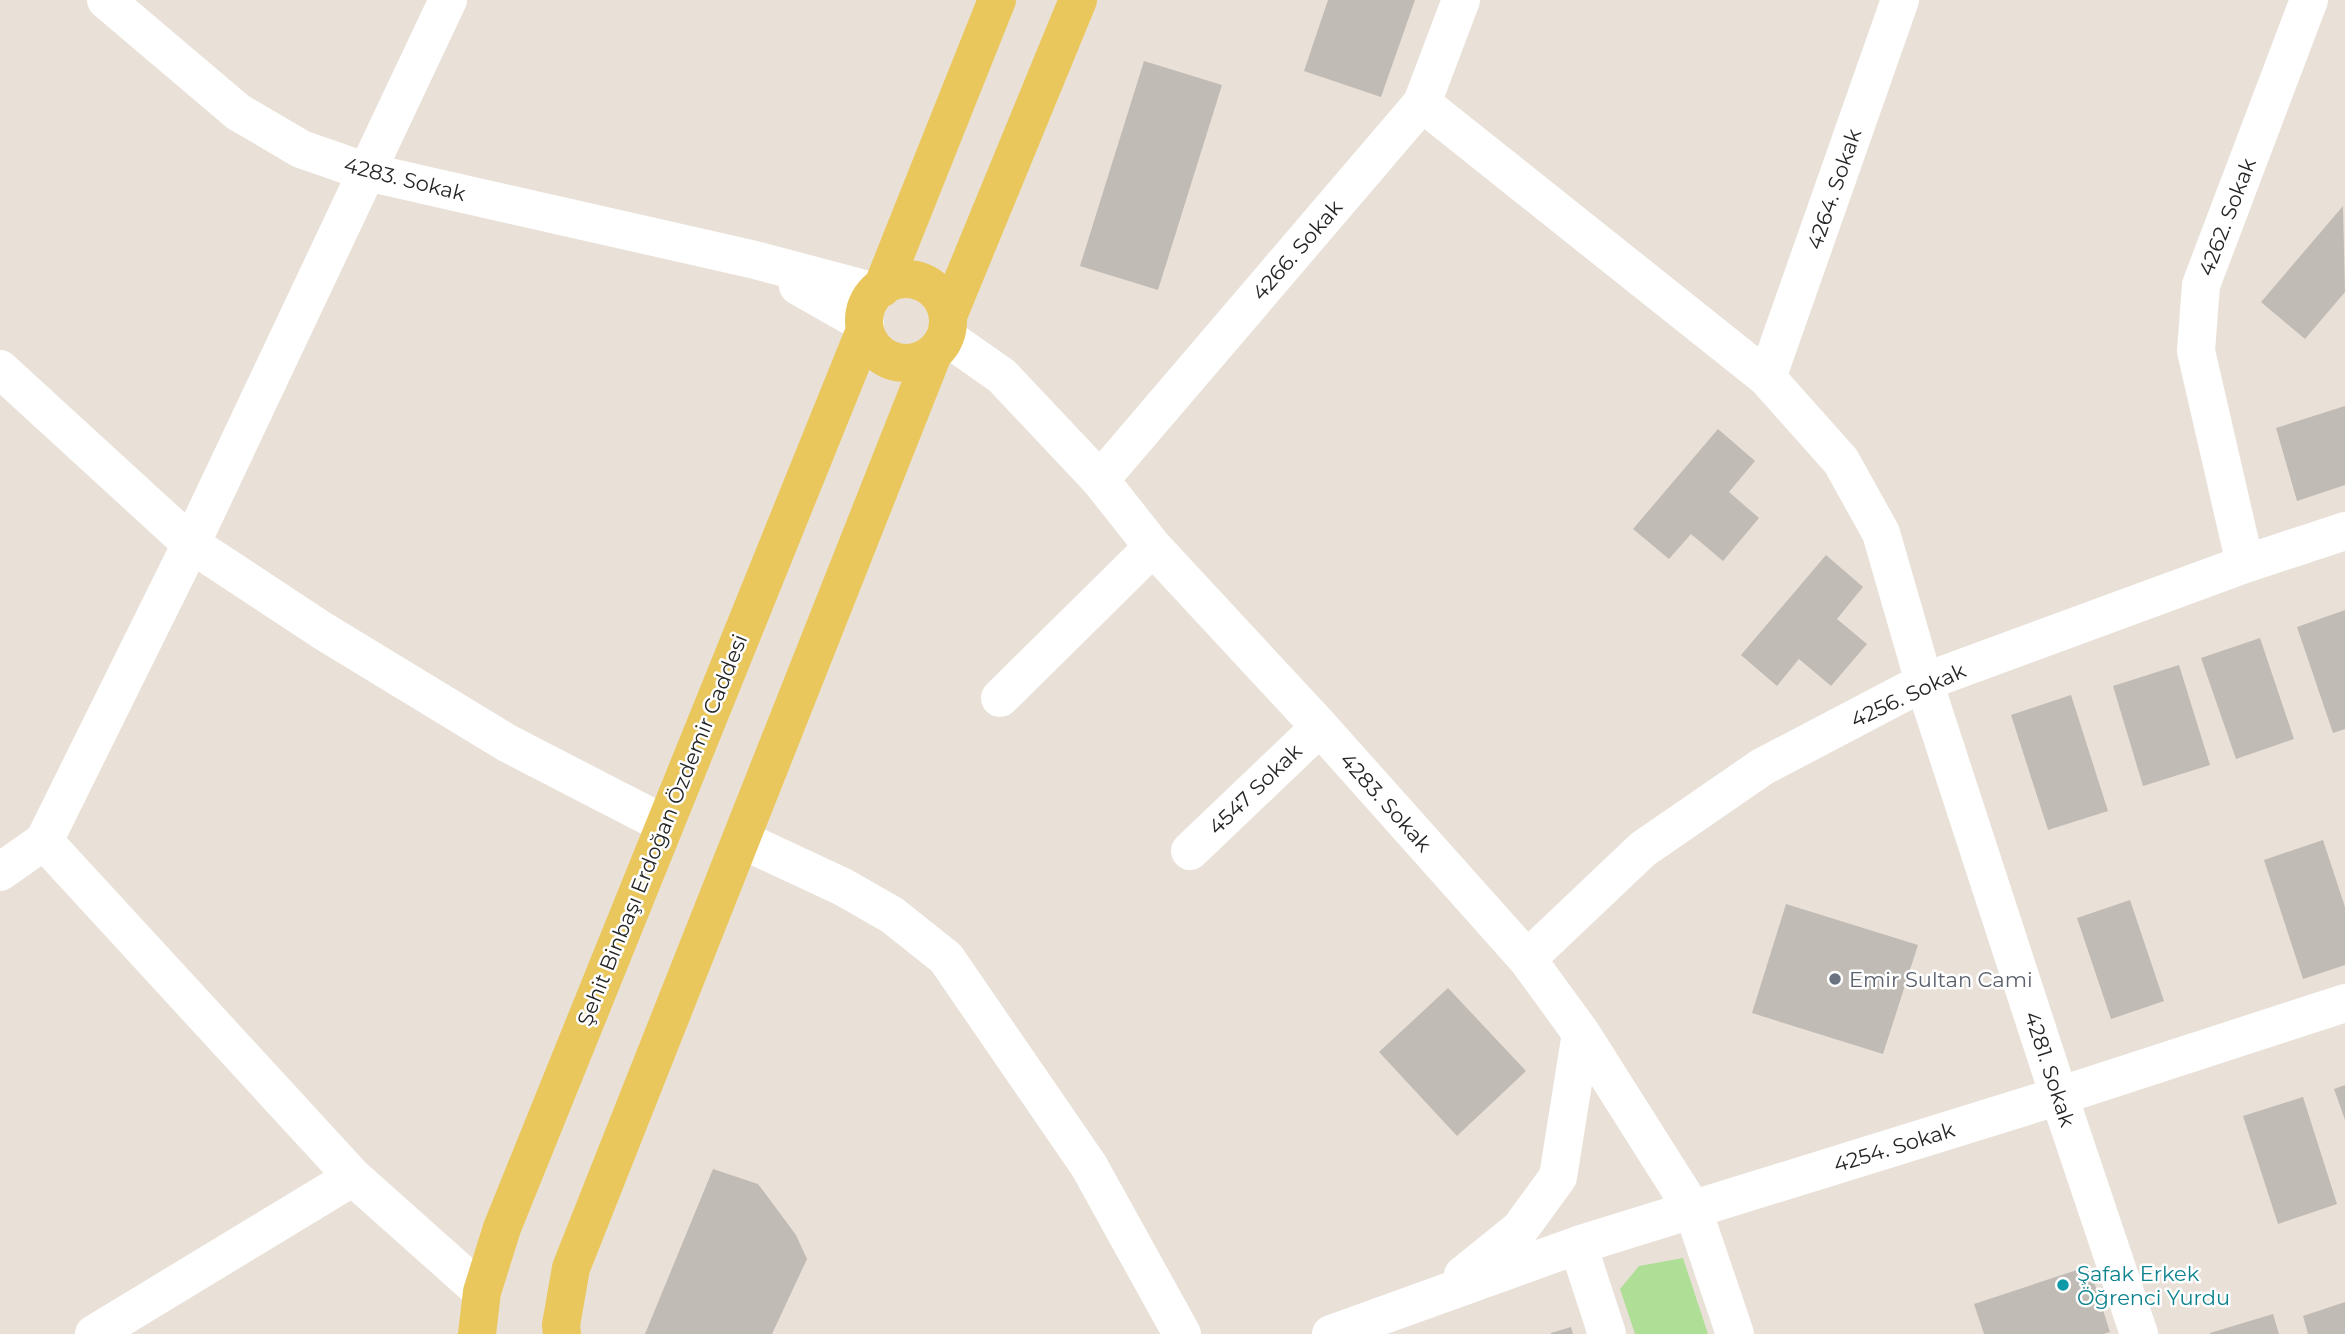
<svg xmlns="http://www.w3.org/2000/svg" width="2345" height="1334" font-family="Montserrat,sans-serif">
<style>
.green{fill:#afde96}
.building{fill:#c1bbb5}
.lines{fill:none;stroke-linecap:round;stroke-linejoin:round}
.minor{stroke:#fff;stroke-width:38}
.major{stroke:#eac75c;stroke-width:38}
.worship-dot{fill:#6b7280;stroke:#fff;stroke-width:2.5}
.culture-dot{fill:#0f9aa8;stroke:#fff;stroke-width:2.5}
.labels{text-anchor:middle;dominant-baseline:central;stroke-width:5;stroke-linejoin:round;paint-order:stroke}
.street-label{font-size:21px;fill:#262626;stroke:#fff}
.worship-label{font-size:21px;fill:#5b616d;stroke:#fff;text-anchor:start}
.culture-label{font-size:21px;fill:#0d838f;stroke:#fff;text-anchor:start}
</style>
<rect width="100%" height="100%" fill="#e9e1d8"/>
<path class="green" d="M 1683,1258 L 1708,1334 L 1635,1334 L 1620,1289 L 1639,1266 Z"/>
<path class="building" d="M 1328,0 L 1415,0 L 1381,97 L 1304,71 Z
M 1144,61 L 1222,85 L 1158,290 L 1080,266 Z
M 2343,206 L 2345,292 L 2305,339 L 2261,302 Z
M 2345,406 L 2345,485 L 2297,501 L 2276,428 Z
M 1718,429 L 1755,461 L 1729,492 L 1759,518 L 1723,561 L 1691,534 L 1669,559 L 1633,529 Z
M 1826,555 L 1863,587 L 1837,619 L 1867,644 L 1831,686 L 1799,659 L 1777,686 L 1741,655 Z
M 2345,610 L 2345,729 L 2333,733 L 2297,627 Z
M 2260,638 L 2294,739 L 2236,759 L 2201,658 Z
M 2179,665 L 2210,765 L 2143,786 L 2113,686 Z
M 2071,695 L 2108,811 L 2048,830 L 2011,715 Z
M 2323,840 L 2345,907 L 2345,965 L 2303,979 L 2264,860 Z
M 2130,900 L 2164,1001 L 2111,1019 L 2077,918 Z
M 1786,904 L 1918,945 L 1883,1054 L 1752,1013 Z
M 1448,988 L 1526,1071 L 1457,1136 L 1379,1052 Z
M 2345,1085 L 2345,1120 L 2334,1089 Z
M 2303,1097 L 2337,1204 L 2278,1224 L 2243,1116 Z
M 713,1169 L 758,1184 L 796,1235 L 807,1259 L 772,1334 L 645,1334 Z
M 2089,1266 L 2110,1332 L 2103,1334 L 1984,1334 L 1974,1304 Z
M 2345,1302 L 2345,1334 L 2308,1334 L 2303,1316 Z
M 2273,1314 L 2279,1334 L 2210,1334 L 2210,1333 Z
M 1571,1327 L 1573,1334 L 1551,1334 L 1551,1333 Z"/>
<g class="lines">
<path class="minor" d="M 106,0 L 238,112 L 301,149 L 367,172 L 751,259 L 876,292
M 1422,103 L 1767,378 L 1841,461 L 1881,533 L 1924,682 L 2059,1096 L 2139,1334
M 798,286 L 865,324
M 945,336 L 1002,376 L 1100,480 L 1153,547 L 1320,727 L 1527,959 L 1581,1033 L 1693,1210 L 1735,1334
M 0,369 L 191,544 L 323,631 L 507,743 L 664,824
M 1767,378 L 1900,0
M 1100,480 L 1422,103 L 1461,0
M 2245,564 L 2196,351 L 2201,285 L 2309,0
M 1000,698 L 1153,547
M 742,840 L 843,887 L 892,915 L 946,958 L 1089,1166 L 1182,1334
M 44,841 L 353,1177 L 482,1292
M 1190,851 L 1320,727
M 0,872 L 44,841 L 191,544 L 448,0
M 1527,959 L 1643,849 L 1762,767 L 1924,682 L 2245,564 L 2345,531
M 1578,1245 L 1607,1334
M 1463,1275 L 1520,1229 L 1558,1177 L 1581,1033
M 94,1334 L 353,1177
M 1331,1334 L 1578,1245 L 2059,1096 L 2345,1003"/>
<path class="major" d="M864 321a42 42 0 1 1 84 0a42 42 0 1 1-84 0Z
M 882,288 L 997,0
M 948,316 L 1078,0
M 477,1334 L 482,1292 L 502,1228 L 865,330
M 562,1334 L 561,1325 L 571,1268 L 933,354"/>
</g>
<circle class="worship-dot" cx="1835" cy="979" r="7"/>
<circle class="culture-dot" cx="2063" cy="1285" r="7"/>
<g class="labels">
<g class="street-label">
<text transform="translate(405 179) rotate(14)">4283. Sokak</text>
<text transform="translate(1834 189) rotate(-71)">4264. Sokak</text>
<text transform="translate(2227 217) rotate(-69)">4262. Sokak</text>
<text transform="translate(1297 250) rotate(-49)">4266. Sokak</text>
<text transform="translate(1908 695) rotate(-25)">4256. Sokak</text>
<text transform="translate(1255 789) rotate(-44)">4547 Sokak</text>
<text transform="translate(1386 802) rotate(48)">4283. Sokak</text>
<text transform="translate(662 830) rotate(-68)">Şehit Binbaşı Erdoğan Özdemir Caddesi</text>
<text transform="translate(2050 1069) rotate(72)">4281. Sokak</text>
<text transform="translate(1894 1147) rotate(-17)">4254. Sokak</text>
</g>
<g class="worship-label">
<text x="1849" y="979">Emir Sultan Cami</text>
</g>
<g class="culture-label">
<text x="2077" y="1273">Şafak Erkek<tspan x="2077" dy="24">Öğrenci Yurdu</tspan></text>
</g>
</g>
</svg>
